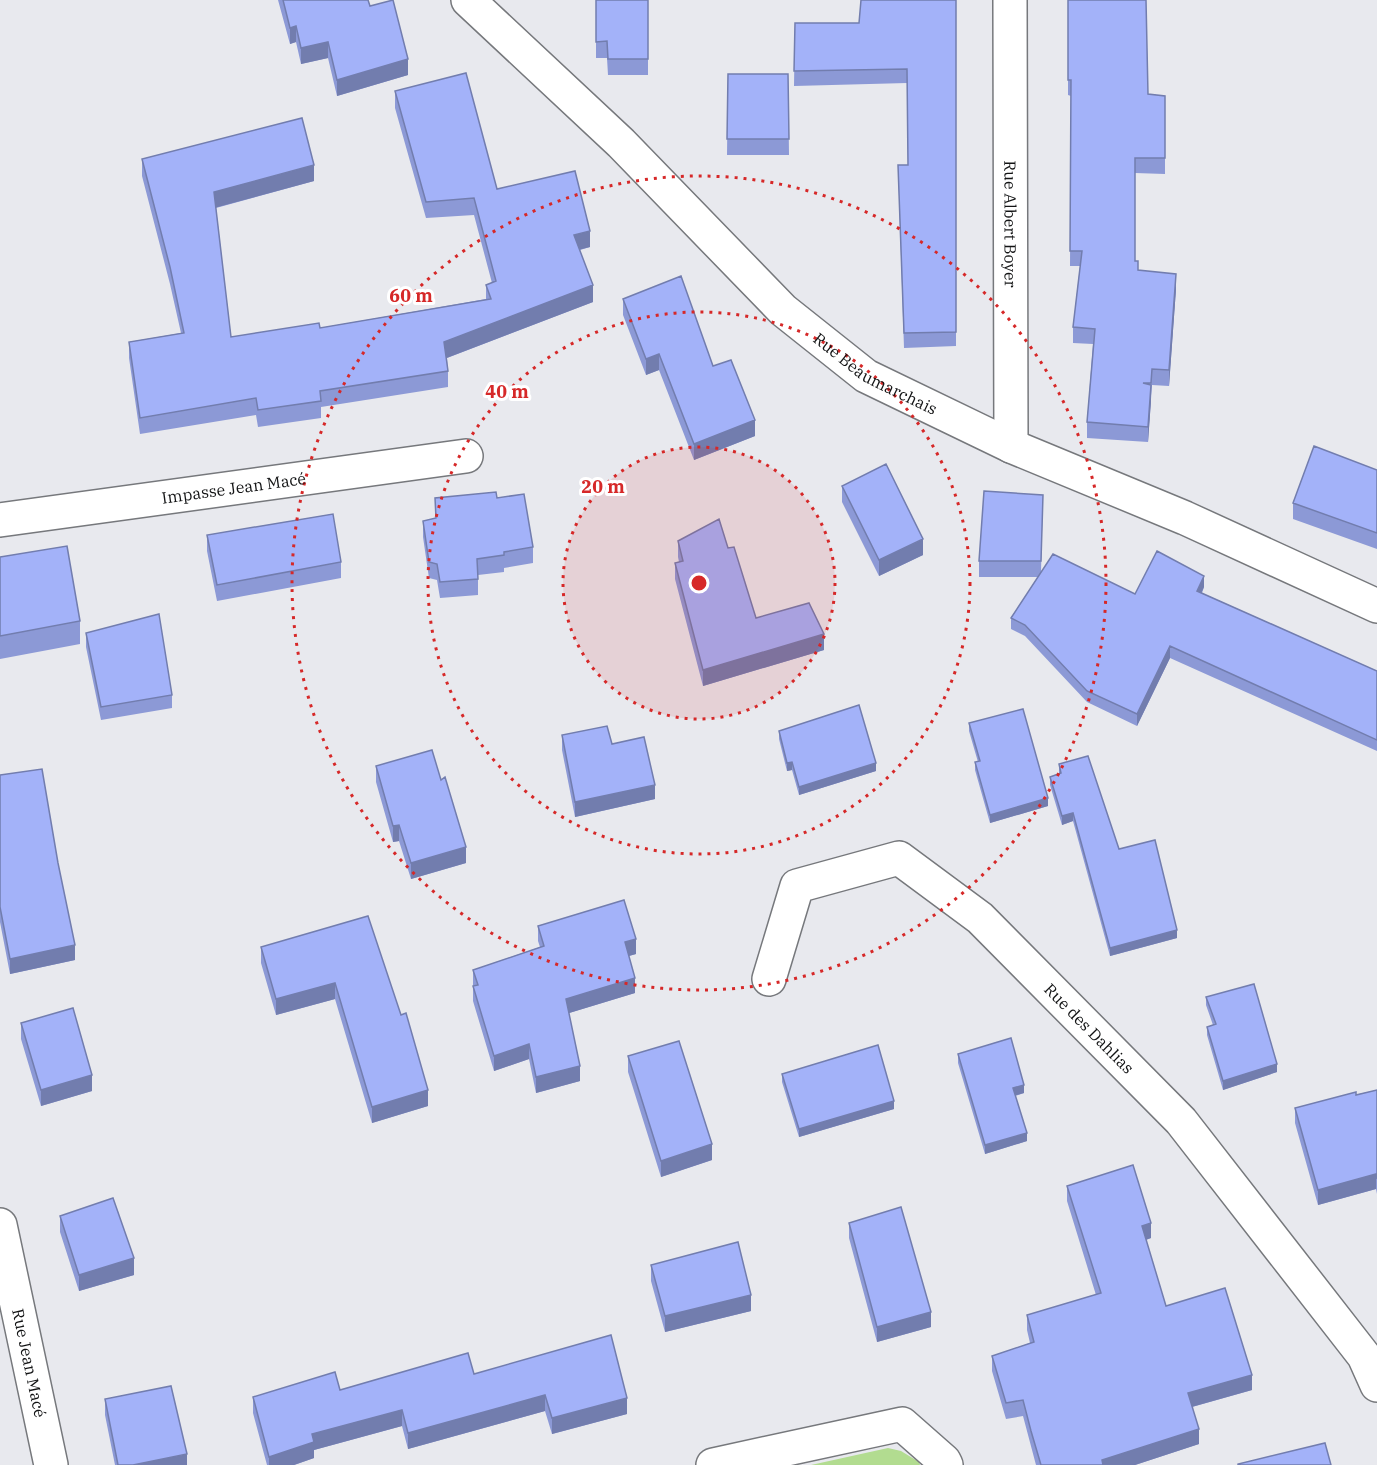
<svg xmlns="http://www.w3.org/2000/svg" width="1377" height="1465" font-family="'IBM Plex Serif',serif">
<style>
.green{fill:#b2dc90}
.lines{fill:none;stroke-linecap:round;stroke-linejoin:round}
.minor-casing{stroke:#76787c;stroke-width:36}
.minor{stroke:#fff;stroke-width:33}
.wall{fill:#8c99d6}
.shaded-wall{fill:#727dae}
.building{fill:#a3b2f9;stroke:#727dae;stroke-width:1.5}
.ring{fill:none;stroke:#d62828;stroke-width:3;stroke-dasharray:3 6}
.labels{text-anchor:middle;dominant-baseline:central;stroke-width:6;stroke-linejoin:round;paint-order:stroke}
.street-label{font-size:16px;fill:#121314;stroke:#fff}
.centre{fill:#d62828;stroke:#fff;stroke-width:3}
.ring-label{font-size:18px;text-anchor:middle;font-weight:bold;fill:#d62828;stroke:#fff;stroke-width:6;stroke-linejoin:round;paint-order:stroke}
</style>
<rect width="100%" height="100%" fill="#e8e9ee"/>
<path class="green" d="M 888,1448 L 901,1451 L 919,1462 L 920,1465 L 811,1465 Z"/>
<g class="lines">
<g class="minor-casing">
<g id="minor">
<path id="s1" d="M 468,0 L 621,143 L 783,310 L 866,376 L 1011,446 L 1185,518 L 1377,606"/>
<path id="s2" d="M 1010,0 L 1011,446"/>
<path id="s3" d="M 0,520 L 466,456"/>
<path id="s4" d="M 769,979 L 797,886 L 899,858 L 980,918 L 1181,1121 L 1364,1356 L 1377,1385"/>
<path id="s5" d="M 0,1225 L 51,1465"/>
<path d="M 713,1465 L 902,1424 L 944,1461 L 946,1465"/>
</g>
</g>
<use href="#minor" class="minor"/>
</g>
<path class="wall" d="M 278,0 L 368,0 L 370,6 L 408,75 L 337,96 L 328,58 L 301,64 L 296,42 L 290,44 Z
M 596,0 L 648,0 L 648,75 L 608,75 L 607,58 L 596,58 Z
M 956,0 L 956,346 L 904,348 L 898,165 L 908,165 L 907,83 L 794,86 L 795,23 L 859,23 Z
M 1068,0 L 1148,94 L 1165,96 L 1165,174 L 1135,173 L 1135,261 L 1138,270 L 1176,289 L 1169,386 L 1152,385 L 1148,442 L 1087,438 L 1087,422 L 1093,344 L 1073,343 L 1073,327 L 1080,266 L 1070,266 L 1071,96 L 1068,95 Z
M 728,74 L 788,74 L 789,155 L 727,155 Z
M 395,91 L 497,189 L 590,247 L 580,250 L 593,302 L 447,358 L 448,371 L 448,387 L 321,407 L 321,418 L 258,427 L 256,415 L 140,434 L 129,358 L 129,342 L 181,333 L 170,284 L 142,176 L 142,159 L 314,181 L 216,208 L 231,337 L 320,328 L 486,299 L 486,285 L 492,283 L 474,215 L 426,218 L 395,108 Z
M 623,299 L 713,366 L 755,436 L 694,460 L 659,370 L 646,375 L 623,315 Z
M 1377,470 L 1377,549 L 1293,519 L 1293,503 Z
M 842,486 L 923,555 L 879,576 L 842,502 Z
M 1043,495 L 1041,572 L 1135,594 L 1204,587 L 1202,593 L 1377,671 L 1377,751 L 1170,658 L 1137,726 L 1087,702 L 1025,636 L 1011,629 L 1011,618 L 1038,577 L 979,577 L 979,561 Z
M 435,498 L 497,498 L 533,547 L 533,563 L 504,568 L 504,572 L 478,575 L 478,595 L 440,598 L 437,580 L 429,578 L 423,537 L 423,521 L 436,518 Z
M 207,535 L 341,562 L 341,578 L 217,601 L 207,551 Z
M 678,541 L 728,548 L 756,618 L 824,650 L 703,686 L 675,579 L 675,563 L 679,562 L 678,557 Z
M 0,557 L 80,621 L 80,644 L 0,659 Z
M 86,633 L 172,695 L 172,708 L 101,720 L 86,647 Z
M 969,723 L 1048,806 L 990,823 L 975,770 L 975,762 L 978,762 L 969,731 Z
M 779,731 L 876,771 L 799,795 L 792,770 L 787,771 L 779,739 Z
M 562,735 L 612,744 L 655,799 L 575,817 L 562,750 Z
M 1059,764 L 1119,849 L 1177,938 L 1110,956 L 1073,821 L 1062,825 L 1050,785 L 1050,777 L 1059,773 Z
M 376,766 L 441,780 L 466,863 L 411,879 L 399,841 L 393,842 L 376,782 Z
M 0,775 L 75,960 L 10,974 L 0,922 Z
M 538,926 L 636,954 L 629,956 L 635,993 L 569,1013 L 580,1081 L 536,1093 L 529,1059 L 494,1071 L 473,1001 L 473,970 L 540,947 L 538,941 Z
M 261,947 L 401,1015 L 428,1106 L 372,1123 L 335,999 L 276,1015 L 261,963 Z
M 1206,997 L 1277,1072 L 1223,1090 L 1207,1035 L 1207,1027 L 1213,1025 L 1206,1005 Z
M 21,1023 L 92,1091 L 41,1106 L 21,1039 Z
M 958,1054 L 1024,1093 L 1015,1096 L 1027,1141 L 985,1154 L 958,1063 Z
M 628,1056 L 712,1160 L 661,1177 L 628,1072 Z
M 782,1074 L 894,1109 L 799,1137 L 782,1082 Z
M 1377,1090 L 1377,1194 L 1376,1189 L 1318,1205 L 1295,1123 L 1295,1108 Z
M 1067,1186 L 1151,1238 L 1146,1240 L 1166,1306 L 1252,1390 L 1192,1407 L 1199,1444 L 1135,1465 L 1036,1465 L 1023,1416 L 1006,1419 L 992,1371 L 992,1356 L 1030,1343 L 1027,1330 L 1027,1315 L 1096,1295 L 1067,1201 Z
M 60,1216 L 134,1275 L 79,1291 L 60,1232 Z
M 849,1223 L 931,1327 L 877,1342 L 849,1238 Z
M 651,1265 L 751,1311 L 665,1332 L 651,1281 Z
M 474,1374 L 627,1414 L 552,1434 L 545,1411 L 408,1449 L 402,1426 L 314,1450 L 314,1458 L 294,1465 L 267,1465 L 253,1413 L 253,1397 L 340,1390 Z
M 105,1399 L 187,1465 L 115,1465 L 105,1415 Z"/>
<path class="shaded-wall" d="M 296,26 L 296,42 L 290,44 L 290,28 Z
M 328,42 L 328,58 L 301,64 L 301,48 Z
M 408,59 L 408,75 L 337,96 L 337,80 Z
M 314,165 L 314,181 L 214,208 L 214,192 Z
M 590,231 L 590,247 L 574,251 L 574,235 Z
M 1176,274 L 1176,289 L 1169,386 L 1169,370 Z
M 593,285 L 593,302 L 444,359 L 444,342 Z
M 659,354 L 659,370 L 646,375 L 646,359 Z
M 1151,385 L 1151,401 L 1148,442 L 1148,427 Z
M 755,420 L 755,436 L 694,460 L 694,444 Z
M 923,539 L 923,555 L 879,576 L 879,560 Z
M 1204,576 L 1204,587 L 1197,602 L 1197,591 Z
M 824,634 L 824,650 L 703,686 L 703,670 Z
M 1170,646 L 1170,658 L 1137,726 L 1137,714 Z
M 792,762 L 792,770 L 787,771 L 787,763 Z
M 876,763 L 876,771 L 799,795 L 799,787 Z
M 655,785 L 655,799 L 575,817 L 575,802 Z
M 1048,798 L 1048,806 L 990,823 L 990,815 Z
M 1073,813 L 1073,821 L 1062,825 L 1062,816 Z
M 399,825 L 399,841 L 393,842 L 393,826 Z
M 466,847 L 466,863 L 411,879 L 411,863 Z
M 1177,930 L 1177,938 L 1110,956 L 1110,948 Z
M 636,939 L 636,954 L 625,957 L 625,942 Z
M 75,945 L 75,960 L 10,974 L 10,959 Z
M 635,978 L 635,993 L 566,1014 L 566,999 Z
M 335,983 L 335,999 L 276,1015 L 276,999 Z
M 529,1044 L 529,1059 L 494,1071 L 494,1056 Z
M 1277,1064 L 1277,1072 L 1223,1090 L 1223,1081 Z
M 580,1066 L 580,1081 L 536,1093 L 536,1077 Z
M 92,1075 L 92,1091 L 41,1106 L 41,1090 Z
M 1024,1085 L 1024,1093 L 1013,1096 L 1013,1088 Z
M 428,1090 L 428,1106 L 372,1123 L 372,1107 Z
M 894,1101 L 894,1109 L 799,1137 L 799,1129 Z
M 1027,1133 L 1027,1141 L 985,1154 L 985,1145 Z
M 712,1144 L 712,1160 L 661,1177 L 661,1161 Z
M 1376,1174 L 1376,1189 L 1318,1205 L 1318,1190 Z
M 1151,1223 L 1151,1238 L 1142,1241 L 1142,1226 Z
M 134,1258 L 134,1275 L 79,1291 L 79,1275 Z
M 751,1295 L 751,1311 L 665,1332 L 665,1316 Z
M 931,1312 L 931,1327 L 877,1342 L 877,1327 Z
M 1252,1375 L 1252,1390 L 1188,1408 L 1188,1393 Z
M 545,1395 L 545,1411 L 408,1449 L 408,1433 Z
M 627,1398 L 627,1414 L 552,1434 L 552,1418 Z
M 402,1410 L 402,1426 L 314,1450 L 314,1458 L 294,1465 L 269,1465 L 269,1457 L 312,1434 Z
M 1199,1429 L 1199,1444 L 1135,1465 L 1102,1465 L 1102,1460 Z
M 187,1454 L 187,1465 L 133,1465 Z"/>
<path class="building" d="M 283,0 L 368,0 L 370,6 L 393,0 L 408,59 L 337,80 L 328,42 L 301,48 L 296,26 L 290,28 Z
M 596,0 L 648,0 L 648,59 L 608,59 L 607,41 L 596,42 Z
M 861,0 L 956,0 L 956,332 L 904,333 L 898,165 L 908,165 L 907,69 L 794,71 L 795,23 L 859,23 Z
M 1068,0 L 1146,0 L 1148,94 L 1165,96 L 1165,158 L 1135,158 L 1135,261 L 1138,261 L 1138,270 L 1176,274 L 1169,370 L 1152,369 L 1151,383 L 1143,383 L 1151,385 L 1148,427 L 1087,422 L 1095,329 L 1073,327 L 1082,251 L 1070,251 L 1071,80 L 1068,80 Z
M 466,73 L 497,189 L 575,171 L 590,231 L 574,235 L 593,285 L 444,342 L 448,371 L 320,391 L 321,401 L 258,410 L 256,398 L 140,418 L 129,342 L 184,333 L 170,267 L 142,159 L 302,118 L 314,165 L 214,192 L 231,337 L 319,323 L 320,328 L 491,299 L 486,285 L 496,281 L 474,198 L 426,202 L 395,91 Z
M 728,74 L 788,74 L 789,139 L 727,139 Z
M 681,276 L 713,366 L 731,360 L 755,420 L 694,444 L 659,354 L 646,359 L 623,299 Z
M 1314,446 L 1377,470 L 1377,533 L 1293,503 Z
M 886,464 L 923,539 L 879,560 L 842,486 Z
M 984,491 L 1043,495 L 1041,561 L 979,561 Z
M 496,492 L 497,498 L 524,494 L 533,547 L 504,552 L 504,555 L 477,559 L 478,579 L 440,582 L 437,564 L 429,562 L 423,521 L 436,518 L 435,498 Z
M 333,514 L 341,562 L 217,585 L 207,535 Z
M 719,519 L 728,548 L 734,547 L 756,618 L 809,603 L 824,634 L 703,670 L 675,563 L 683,561 L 678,541 Z
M 67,546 L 80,621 L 0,636 L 0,557 Z
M 1157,551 L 1204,576 L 1197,591 L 1377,671 L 1377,740 L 1170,646 L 1137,714 L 1087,691 L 1025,625 L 1011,618 L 1053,554 L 1135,594 Z
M 159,614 L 172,695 L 101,707 L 86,633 Z
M 859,705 L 876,763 L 799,787 L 792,762 L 787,763 L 779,731 Z
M 1023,709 L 1048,798 L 990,815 L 975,762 L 980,761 L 969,723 Z
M 607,726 L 612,744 L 644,737 L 655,785 L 575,802 L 562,735 Z
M 432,750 L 441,780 L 445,777 L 466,847 L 411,863 L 399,825 L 393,826 L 376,766 Z
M 1088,756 L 1119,849 L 1155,840 L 1177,930 L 1110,948 L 1073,813 L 1062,816 L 1050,777 L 1061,773 L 1059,764 Z
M 42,769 L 58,863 L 75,945 L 10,959 L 0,907 L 0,775 Z
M 624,900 L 636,939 L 625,942 L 635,978 L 566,999 L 580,1066 L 536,1077 L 529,1044 L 494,1056 L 473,986 L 478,985 L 473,970 L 544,946 L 538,926 Z
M 368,916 L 401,1015 L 406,1013 L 428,1090 L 372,1107 L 335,983 L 276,999 L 261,947 Z
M 1254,984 L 1277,1064 L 1223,1081 L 1207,1027 L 1216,1024 L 1206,997 Z
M 73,1008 L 92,1075 L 41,1090 L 21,1023 Z
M 1011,1038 L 1024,1085 L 1013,1088 L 1027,1133 L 985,1145 L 958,1054 Z
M 679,1041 L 712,1144 L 661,1161 L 628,1056 Z
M 878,1045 L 894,1101 L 799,1129 L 782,1074 Z
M 1377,1090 L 1377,1179 L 1376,1174 L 1318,1190 L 1295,1108 L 1356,1092 L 1356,1095 Z
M 1133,1165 L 1151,1223 L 1142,1226 L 1166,1306 L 1225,1288 L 1252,1375 L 1188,1393 L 1199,1429 L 1102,1460 L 1103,1465 L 1041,1465 L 1031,1431 L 1023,1400 L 1006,1403 L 992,1356 L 1034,1342 L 1027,1315 L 1101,1293 L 1067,1186 Z
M 113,1198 L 134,1258 L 79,1275 L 60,1216 Z
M 901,1207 L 931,1312 L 877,1327 L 849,1223 Z
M 738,1242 L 751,1295 L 665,1316 L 651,1265 Z
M 611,1335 L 627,1398 L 552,1418 L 545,1395 L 408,1433 L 402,1410 L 312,1434 L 314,1442 L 269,1457 L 253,1397 L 335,1372 L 340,1390 L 468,1353 L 474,1374 Z
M 171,1386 L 187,1454 L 133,1465 L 118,1465 L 105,1399 Z
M 1325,1443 L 1331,1465 L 1238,1465 L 1238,1464 Z"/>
<circle cx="699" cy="583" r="136" fill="#d62828" fill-opacity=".12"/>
<g class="ring">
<circle cx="699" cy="583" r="136"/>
<circle cx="699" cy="583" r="271"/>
<circle cx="699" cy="583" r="407"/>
</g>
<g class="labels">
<g class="street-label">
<text stroke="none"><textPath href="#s2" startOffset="224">Rue Albert Boyer</textPath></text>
<text stroke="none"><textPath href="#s1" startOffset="555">Rue Beaumarchais</textPath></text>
<text stroke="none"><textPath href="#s3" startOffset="236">Impasse Jean Macé</textPath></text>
<text stroke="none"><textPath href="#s4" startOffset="459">Rue des Dahlias</textPath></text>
<text stroke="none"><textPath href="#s5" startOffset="141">Rue Jean Macé</textPath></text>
</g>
</g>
<circle cx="699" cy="583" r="9" class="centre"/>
<g class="ring-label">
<text x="411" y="302">60 m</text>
<text x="507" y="398">40 m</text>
<text x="603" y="493">20 m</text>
</g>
</svg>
